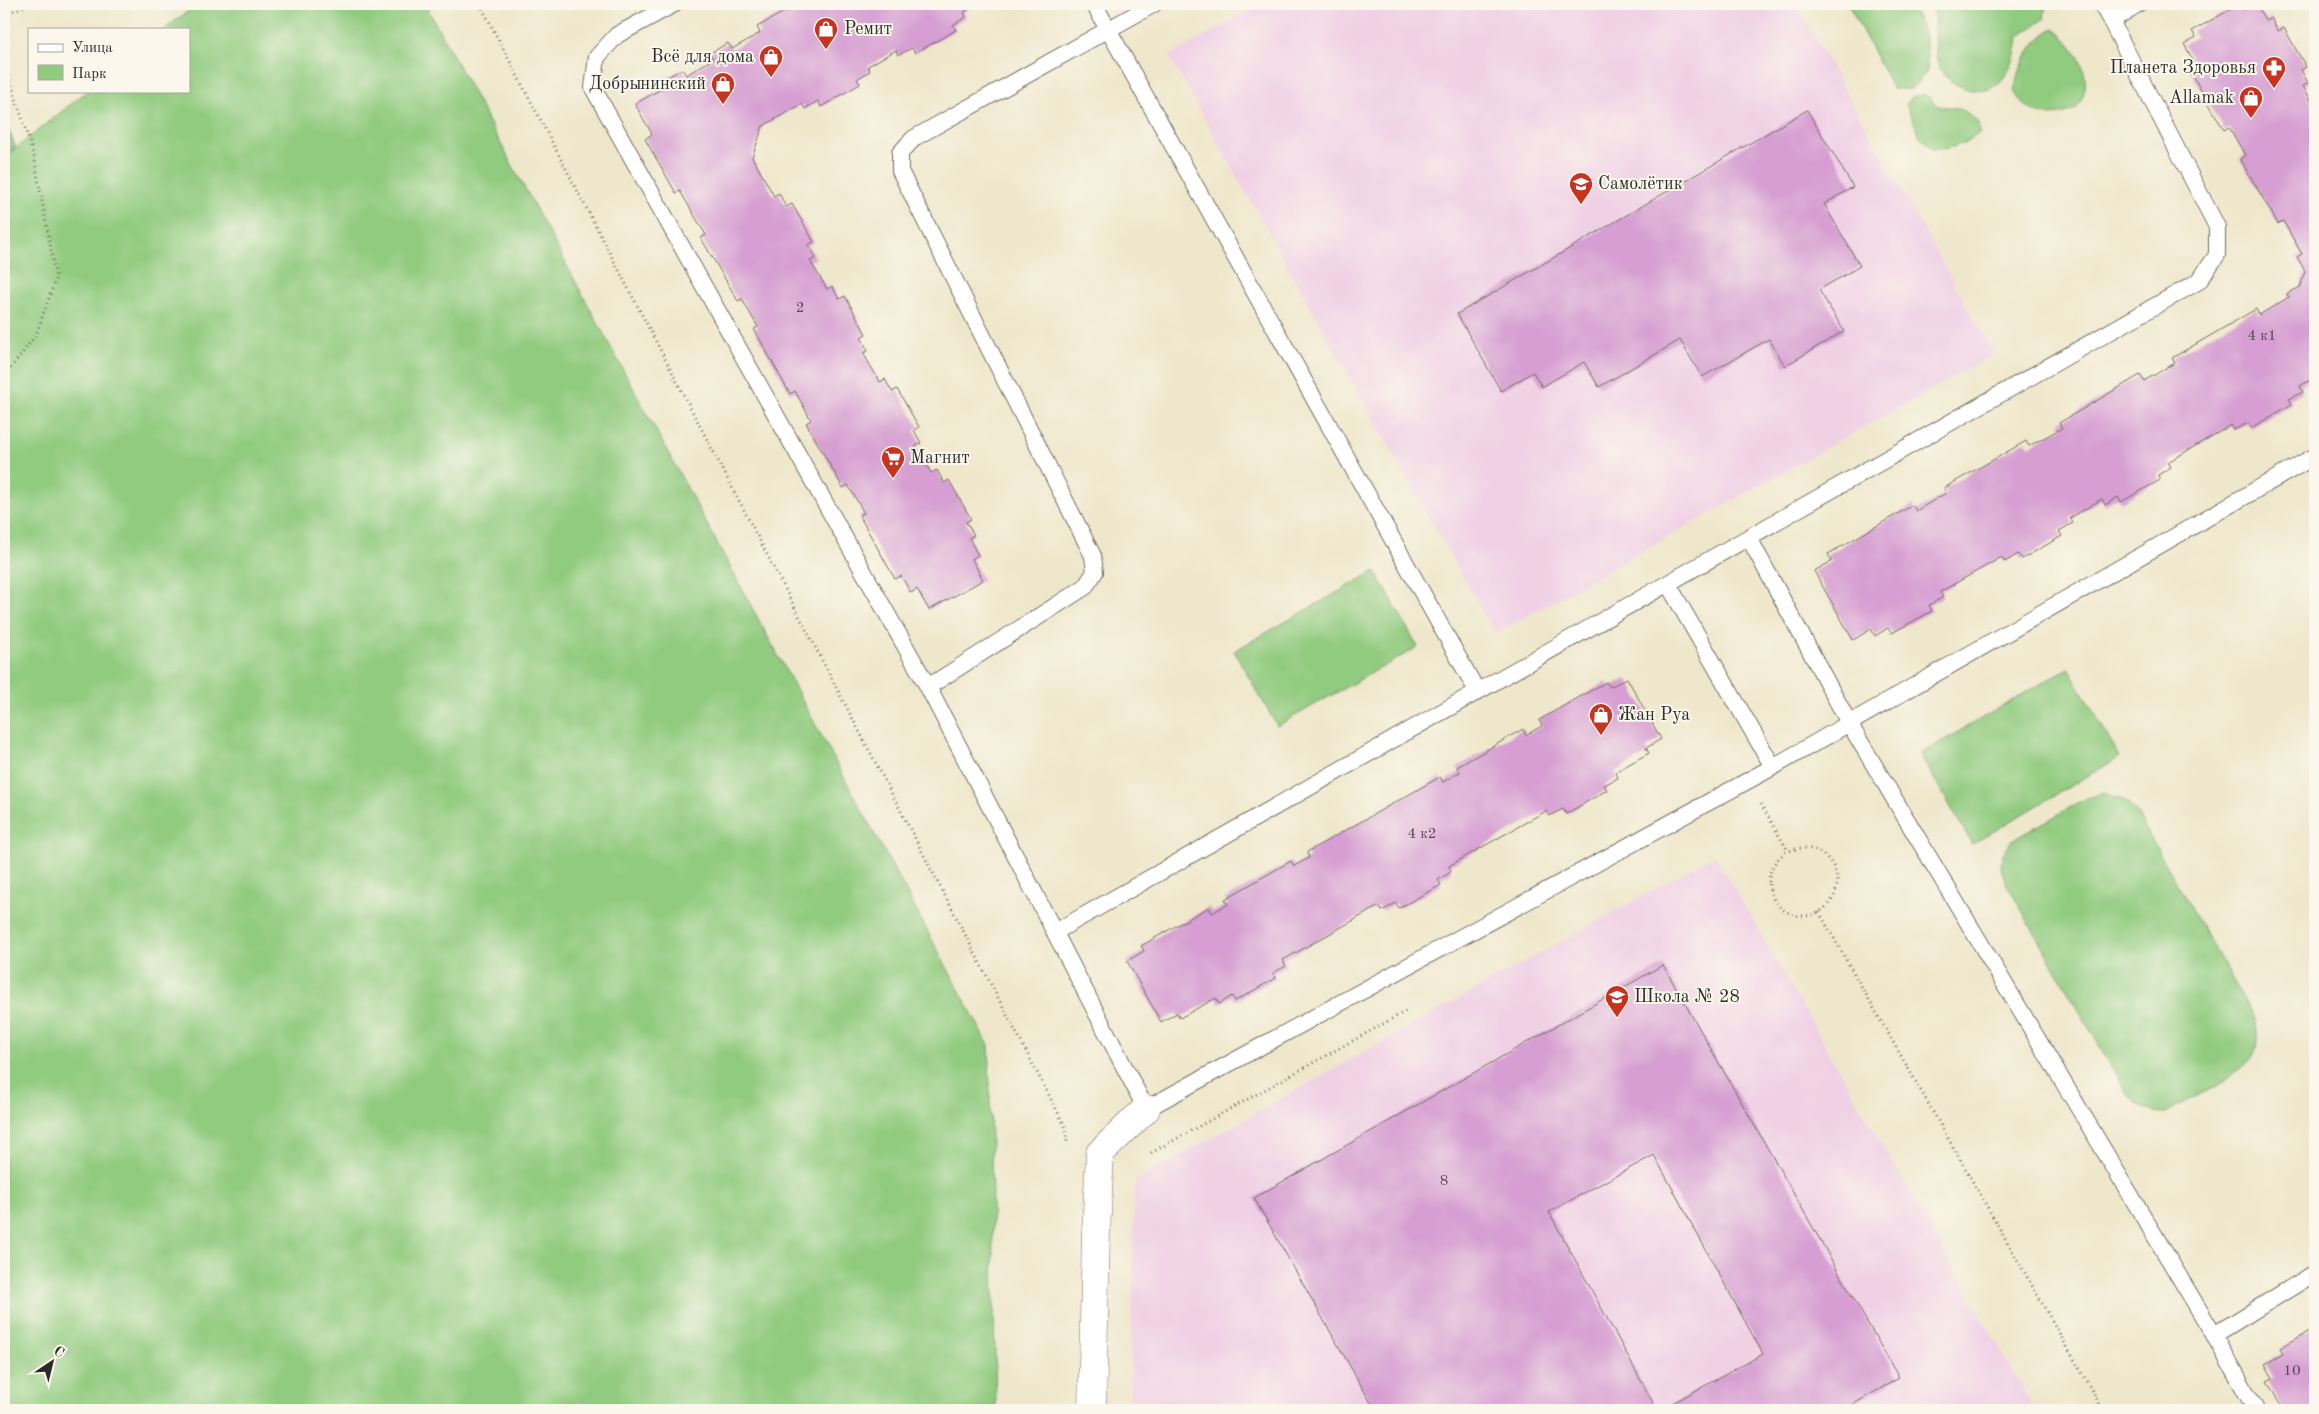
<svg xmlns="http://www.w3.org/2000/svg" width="2319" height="1414" font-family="'Old Standard TT',serif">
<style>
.built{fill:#f0d0e5}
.green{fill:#91cb7f;stroke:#5e7b55}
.forest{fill:#74af6e;stroke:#506d4c}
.building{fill:#d69ed2}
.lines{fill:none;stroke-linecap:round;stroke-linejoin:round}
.service-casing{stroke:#706d63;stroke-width:18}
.minor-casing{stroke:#706d63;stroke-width:29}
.path{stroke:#706d63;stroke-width:3;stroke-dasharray:1 4;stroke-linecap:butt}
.service{stroke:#fff;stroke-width:16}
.minor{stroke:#fff;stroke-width:28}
.labels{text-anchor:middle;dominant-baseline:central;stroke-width:4;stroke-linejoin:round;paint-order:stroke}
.number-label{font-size:15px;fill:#564855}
.poi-label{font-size:18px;fill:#2b2b2b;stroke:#fbf7ec;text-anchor:start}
</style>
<rect width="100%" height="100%" fill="#fbf7ec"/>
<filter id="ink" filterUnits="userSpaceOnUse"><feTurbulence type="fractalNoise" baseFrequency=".02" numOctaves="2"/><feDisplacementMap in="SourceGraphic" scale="10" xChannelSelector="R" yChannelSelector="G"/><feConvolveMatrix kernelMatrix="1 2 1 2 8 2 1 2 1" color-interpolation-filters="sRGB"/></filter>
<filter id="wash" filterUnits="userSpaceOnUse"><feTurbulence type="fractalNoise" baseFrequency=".0096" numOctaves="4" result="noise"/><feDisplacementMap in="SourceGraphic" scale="20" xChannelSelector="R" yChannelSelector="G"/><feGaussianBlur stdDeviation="1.12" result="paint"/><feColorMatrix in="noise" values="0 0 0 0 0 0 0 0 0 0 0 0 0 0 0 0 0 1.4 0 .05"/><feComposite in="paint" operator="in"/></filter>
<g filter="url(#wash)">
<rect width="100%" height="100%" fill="#efe7cb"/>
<path class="built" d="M 1262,4 L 1796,4 L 1994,354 L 1495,634 L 1169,56 Z
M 1715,855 L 2035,1410 L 1129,1410 L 1135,1181 Z"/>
<path class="green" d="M 197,4 L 425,4 L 989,1045 L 996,1410 L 4,1410 L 4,158 L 87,91 L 189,91 L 189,29 L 165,29 Z
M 1848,4 L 1906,4 C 1927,20 1927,48 1927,72 L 1911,89 L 1893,89 Z
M 1928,4 L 2046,4 L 2044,19 L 2018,37 C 2015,67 1999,101 1964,88 C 1953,83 1944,78 1939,66 C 1935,58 1935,21 1934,9 Z
M 2054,28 C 2071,42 2088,65 2085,88 C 2084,95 2079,103 2076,109 C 2052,120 2027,116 2014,91 C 2020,66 2030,40 2054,28 Z
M 1923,94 L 1929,97 L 1937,106 C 1958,108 1963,107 1979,123 L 1980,133 C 1964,144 1951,150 1932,149 L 1920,136 L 1906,104 L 1912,97 Z
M 1375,571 L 1418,647 L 1277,726 L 1234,651 Z
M 2068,668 L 2120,757 L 1972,844 L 1920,754 Z
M 2103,793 L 2126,801 L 2134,809 L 2255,1019 C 2257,1031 2259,1042 2254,1054 C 2244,1075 2187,1100 2166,1113 C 2148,1113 2137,1106 2126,1092 L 2006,883 L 2001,868 L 2002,855 L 2011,841 L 2087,798 Z"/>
<path class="forest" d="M 4,117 L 16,148 L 4,158 Z"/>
<g id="blocks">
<path class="building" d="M 798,4 L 978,4 L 964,12 L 966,17 L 953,25 L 956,30 L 915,53 L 912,48 L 898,55 L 896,50 L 868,66 L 870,71 L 857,79 L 860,84 L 821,107 L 818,101 L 805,109 L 802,104 L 763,126 L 752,157 L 774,196 L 779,193 L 786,207 L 792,204 L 814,242 L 808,245 L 816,258 L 810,261 L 827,289 L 832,286 L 839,299 L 845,296 L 866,334 L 861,337 L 868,351 L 863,353 L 880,382 L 885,379 L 892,392 L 897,389 L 919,427 L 914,430 L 921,443 L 916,446 L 931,473 L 937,470 L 944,483 L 949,480 L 971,519 L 966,522 L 974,535 L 969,538 L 978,555 L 972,559 L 983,580 L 929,610 L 917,589 L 911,593 L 901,576 L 895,579 L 859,515 L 864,513 L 848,485 L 843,488 L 806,423 L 811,420 L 795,391 L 790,394 L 754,329 L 758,327 L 742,299 L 738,301 L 701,238 L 706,235 L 680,191 L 676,193 L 645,139 L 652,134 L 635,104 L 668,85 L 664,79 L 682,69 L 686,75 L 713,59 L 710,53 L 728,43 L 732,49 L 760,33 L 757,27 Z
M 2240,4 L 2243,10 L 2256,4 L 2266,21 L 2271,18 L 2278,31 L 2284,28 L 2306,67 L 2301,70 L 2308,83 L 2303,86 L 2315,107 L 2315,377 L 2300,386 L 2303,392 L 2289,399 L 2292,404 L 2251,428 L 2248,423 L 2234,430 L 2231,425 L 2168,462 L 2171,467 L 2158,475 L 2160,480 L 2121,502 L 2118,497 L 2105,505 L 2102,499 L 2070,518 L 2073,523 L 2059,531 L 2062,536 L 2022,559 L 2018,554 L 2005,562 L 2002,557 L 1940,592 L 1943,597 L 1929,605 L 1932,611 L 1892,633 L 1888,628 L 1875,636 L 1871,629 L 1853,640 L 1814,571 L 1832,561 L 1828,554 L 1913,505 L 1916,511 L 1946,493 L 1944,488 L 2026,441 L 2029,446 L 2062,428 L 2059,423 L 2140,375 L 2144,381 L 2175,363 L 2172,358 L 2256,309 L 2259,315 L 2289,297 L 2287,294 L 2300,287 L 2305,271 L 2297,257 L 2302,254 L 2283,221 L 2278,224 L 2240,159 L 2245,155 L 2229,127 L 2224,130 L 2187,66 L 2194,62 L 2184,44 L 2196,37 L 2192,31 Z
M 1807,110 L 1853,187 L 1824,204 L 1860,266 L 1819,290 L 1844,331 L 1785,366 L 1769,339 L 1702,377 L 1680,340 L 1599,387 L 1584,362 L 1542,387 L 1533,372 L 1501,391 L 1457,314 Z
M 1627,678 L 1661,739 L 1646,748 L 1649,753 L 1615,772 L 1618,778 L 1604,785 L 1607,790 L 1566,814 L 1563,809 L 1549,816 L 1546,811 L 1449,866 L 1451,872 L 1438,880 L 1441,885 L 1399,908 L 1396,903 L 1382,911 L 1379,906 L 1283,960 L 1286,966 L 1273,973 L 1276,978 L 1235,1001 L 1232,996 L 1219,1004 L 1216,998 L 1180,1018 L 1177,1013 L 1161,1022 L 1127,961 L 1144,951 L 1141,946 L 1209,907 L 1212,913 L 1228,904 L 1225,899 L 1291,861 L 1294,866 L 1309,858 L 1307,852 L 1440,777 L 1443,782 L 1460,772 L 1457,767 L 1523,729 L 1526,735 L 1542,726 L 1539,720 L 1606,682 L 1610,687 Z
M 1663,965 L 1899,1378 L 1843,1410 L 1660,1410 L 1763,1354 L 1654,1155 L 1549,1212 L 1657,1410 L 1375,1410 L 1254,1198 Z
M 2315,1328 L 2315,1410 L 2283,1410 L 2267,1381 L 2273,1378 L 2265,1364 L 2283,1354 L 2280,1348 Z"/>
</g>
</g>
<g filter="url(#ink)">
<use href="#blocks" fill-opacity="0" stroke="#706d63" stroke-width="1"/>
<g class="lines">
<g class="service-casing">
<path id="service" d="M 674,4 L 617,35 L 597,57 L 593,88 L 928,687 L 1146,1109 L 1773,767 L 2315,456
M 1094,4 L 1477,691
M 2101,4 L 2111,21
M 1749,538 L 1849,723 L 2214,1335 L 2256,1410
M 1668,584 L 1773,767
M 928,687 L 1085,587 L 1095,572 L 1093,556 L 900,171 L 900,153 L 914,138 L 1154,4
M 1055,932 L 2199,281 L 2217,255 L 2217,227 L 2111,21 L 2138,4
M 2214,1335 L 2315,1273"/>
</g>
<g class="minor-casing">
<path id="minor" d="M 1092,1410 L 1096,1233 L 1100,1153 L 1146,1109"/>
</g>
<path class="path" d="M 480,4 L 1066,1128 L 1067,1144
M 4,15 L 29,4
M 4,61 L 34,156 L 56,278 L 36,335 L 4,377
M 1761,804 L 1788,851
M1769 882a34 34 0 1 1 68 0a34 34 0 1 1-68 0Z
M 1819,912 L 2103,1410
M 1151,1153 L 1408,1010"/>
<use href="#service" class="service"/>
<use href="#minor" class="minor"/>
</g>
</g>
<defs>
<g id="shop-pin" transform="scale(1.25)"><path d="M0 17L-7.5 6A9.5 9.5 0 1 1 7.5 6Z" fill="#c8321e" stroke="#fbf7ec"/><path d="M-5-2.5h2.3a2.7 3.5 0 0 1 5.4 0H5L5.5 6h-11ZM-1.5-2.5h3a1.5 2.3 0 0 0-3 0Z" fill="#fff"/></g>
<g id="pharmacy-pin" transform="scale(1.25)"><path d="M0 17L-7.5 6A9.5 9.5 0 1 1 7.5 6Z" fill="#c8321e" stroke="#fbf7ec"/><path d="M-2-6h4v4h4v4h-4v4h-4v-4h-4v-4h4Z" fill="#fff"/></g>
<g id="school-pin" transform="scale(1.25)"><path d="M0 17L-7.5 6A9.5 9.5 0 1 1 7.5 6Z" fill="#c8321e" stroke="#fbf7ec"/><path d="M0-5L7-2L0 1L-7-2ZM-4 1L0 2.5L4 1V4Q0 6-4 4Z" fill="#fff"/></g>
<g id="supermarket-pin" transform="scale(1.25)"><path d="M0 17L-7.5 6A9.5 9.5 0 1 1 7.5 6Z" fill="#c8321e" stroke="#fbf7ec"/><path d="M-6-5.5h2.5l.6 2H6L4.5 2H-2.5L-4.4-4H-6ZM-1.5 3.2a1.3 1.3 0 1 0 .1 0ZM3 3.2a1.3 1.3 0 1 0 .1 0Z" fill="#fff"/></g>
</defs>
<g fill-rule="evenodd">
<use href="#shop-pin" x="826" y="29"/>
<use href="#shop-pin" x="771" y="57"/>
<use href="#pharmacy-pin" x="2274" y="68"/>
<use href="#shop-pin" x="723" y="84"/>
<use href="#shop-pin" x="2251" y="98"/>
<use href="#school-pin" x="1581" y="184"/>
<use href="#supermarket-pin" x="893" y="458"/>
<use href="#shop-pin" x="1601" y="715"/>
<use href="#school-pin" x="1617" y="997"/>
</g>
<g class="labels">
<g class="number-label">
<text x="800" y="308">2</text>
<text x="2262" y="336">4 к1</text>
<text x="1422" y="834">4 к2</text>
<text x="1444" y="1181">8</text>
<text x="2292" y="1371">10</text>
</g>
<g class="poi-label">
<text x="844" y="29">Ремит</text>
<text x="754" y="57" text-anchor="end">Всё для дома</text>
<text x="2256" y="68" text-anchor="end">Планета Здоровья</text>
<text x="706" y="84" text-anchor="end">Добрынинский</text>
<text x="2234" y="98" text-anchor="end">Allamak</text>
<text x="1598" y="184">Самолётик</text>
<text x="910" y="458">Магнит</text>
<text x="1618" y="715">Жан Руа</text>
<text x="1634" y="997">Школа № 28</text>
</g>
</g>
<rect width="2319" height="1414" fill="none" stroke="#fbf7ec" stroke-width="20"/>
<rect x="28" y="28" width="162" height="65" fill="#fbf7ec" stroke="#a8a59f"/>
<rect x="38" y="44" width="25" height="8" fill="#ffffff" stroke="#a8a59f"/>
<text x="72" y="52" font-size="15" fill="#2b2b2b">Улица</text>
<rect x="38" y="65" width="25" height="15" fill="#91cb7f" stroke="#a8a59f"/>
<text x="72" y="78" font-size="15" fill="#2b2b2b">Парк</text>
<g transform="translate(52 1362) rotate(35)" stroke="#fbf7ec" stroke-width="4" paint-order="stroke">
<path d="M0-4L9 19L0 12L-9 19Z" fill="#2b2b2b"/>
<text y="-8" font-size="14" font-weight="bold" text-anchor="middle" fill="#2b2b2b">С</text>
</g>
</svg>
